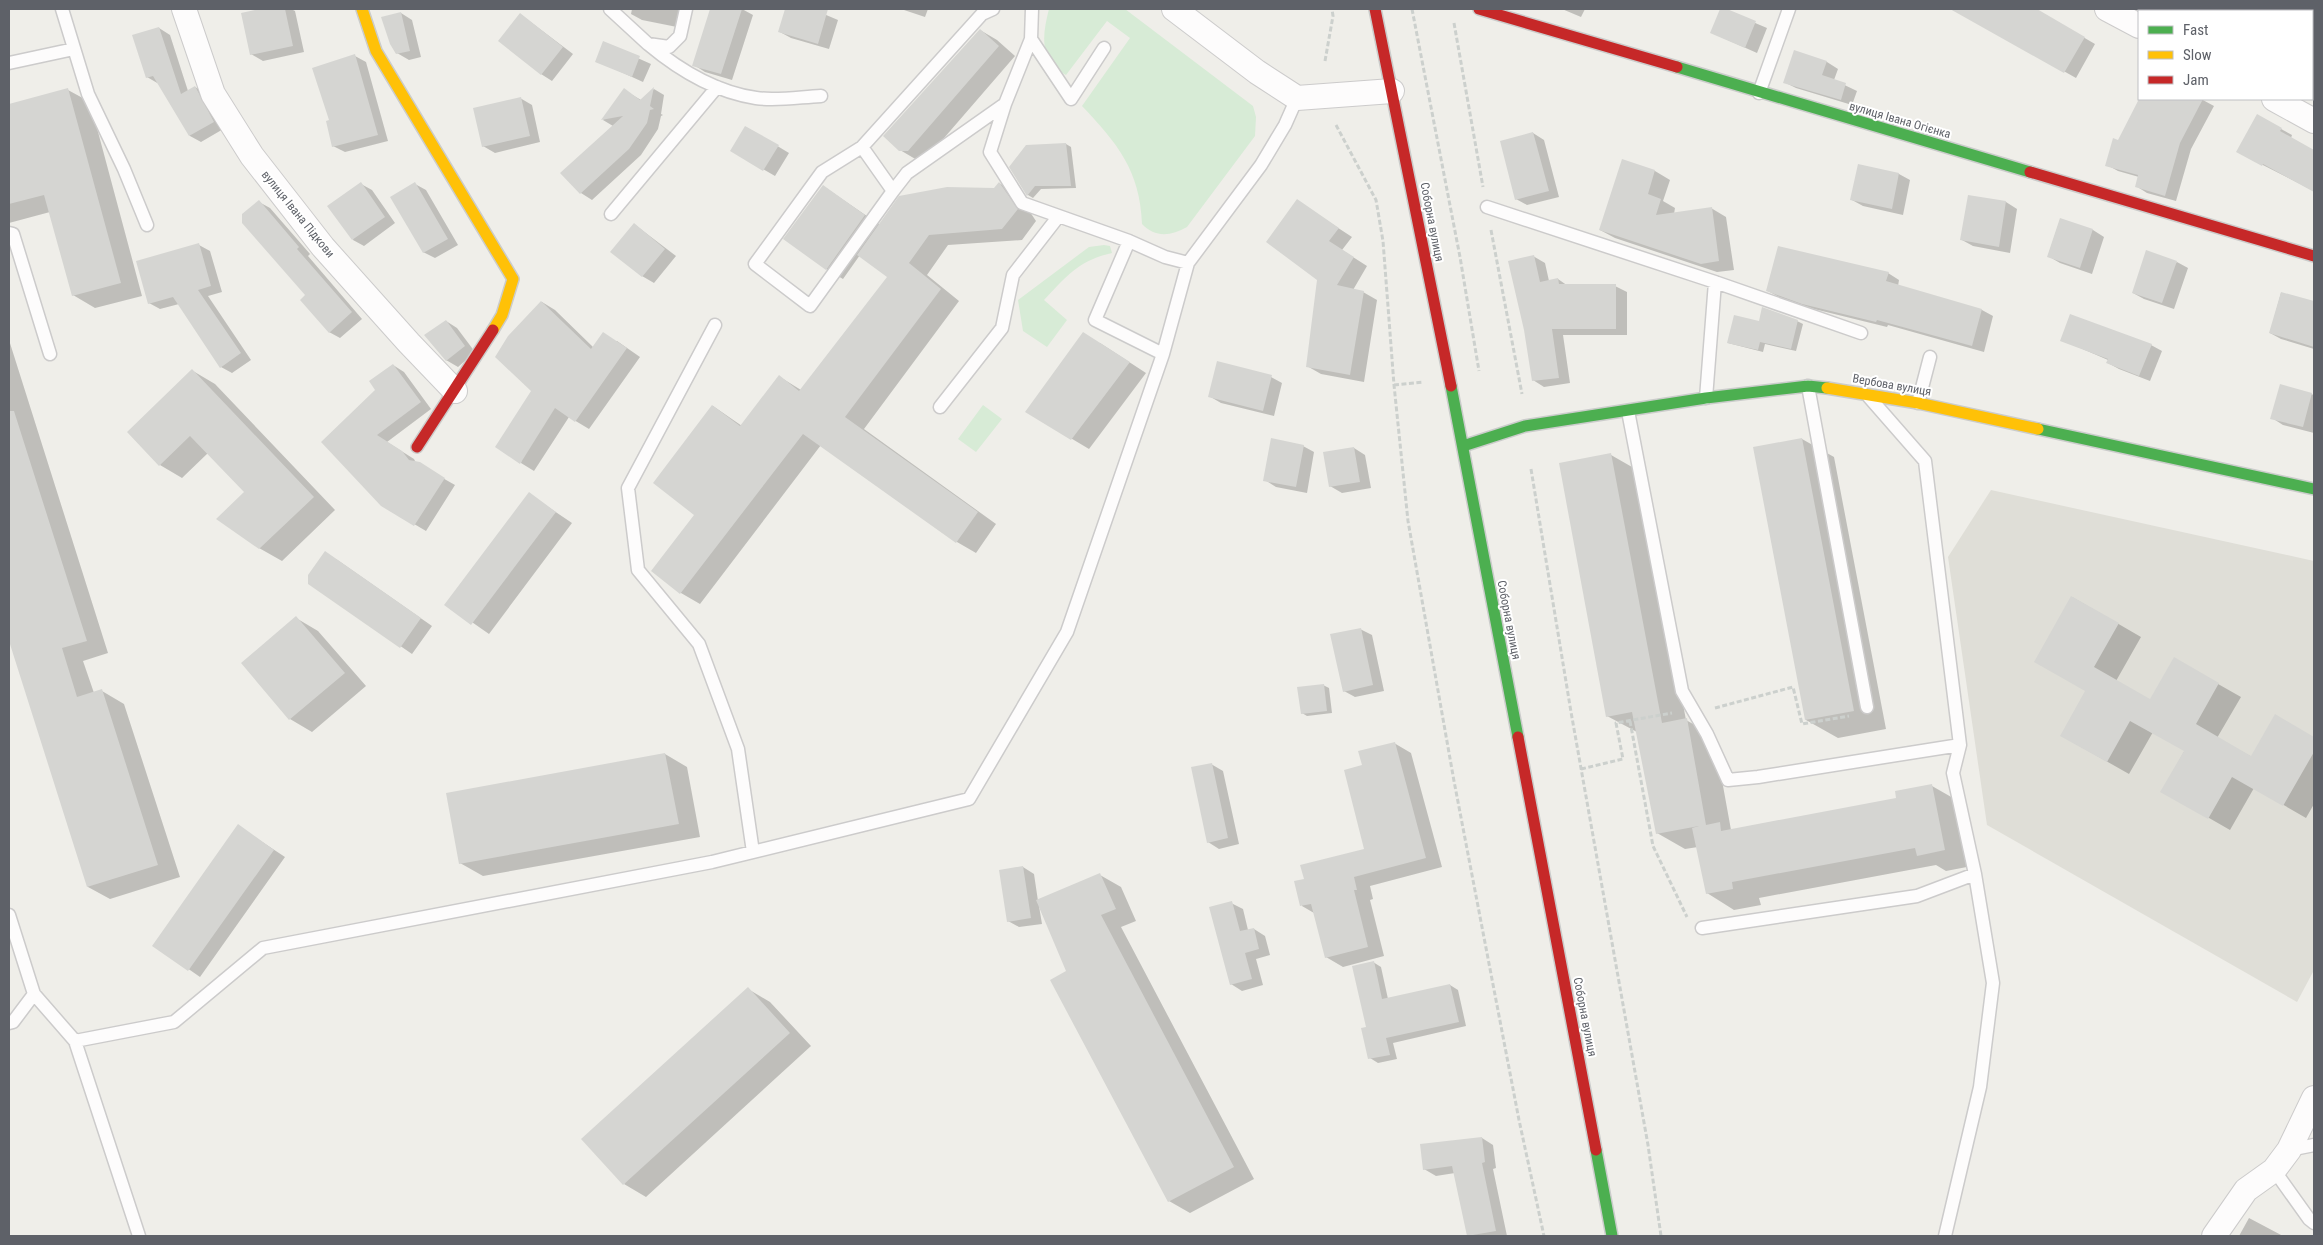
<svg xmlns="http://www.w3.org/2000/svg" width="2323" height="1245" font-family="'Roboto Condensed',sans-serif">
<style>
.education{fill:#dfded7}
.green{fill:#d7ebd6}
.shadow{fill:#0003}
.building{fill:#d5d5d2}
.lines{fill:none;stroke-linecap:round;stroke-linejoin:round}
.lane-casing{stroke:#cccbcb;stroke-width:15}
.street-casing{stroke:#cccbcb;stroke-width:26}
.fast-casing{stroke:#cbcccb;stroke-width:14}
.slow-casing{stroke:#cbcccb;stroke-width:14}
.jam-casing{stroke:#cbcccb;stroke-width:14}
.path{stroke:#ccd0cd;stroke-width:3;stroke-dasharray:5 2.5;stroke-linecap:butt}
.lane{stroke:#fdfcfc;stroke-width:12}
.street{stroke:#fdfcfc;stroke-width:24}
.fast{stroke:#4caf50;stroke-width:11}
.slow{stroke:#ffc107;stroke-width:11}
.jam{stroke:#c62828;stroke-width:11}
.labels{text-anchor:middle;dominant-baseline:central;stroke-width:4;stroke-linejoin:round;paint-order:stroke}
.street-label{font-size:12px;fill:#5e6168;stroke:#fff}
</style>
<rect width="100%" height="100%" fill="#efeee9"/>
<path class="education" d="M 1991,490 L 2314,561 L 2314,970 L 2297,1002 L 1987,825 L 1948,557 Z"/>
<path class="green" d="M 1049,9 L 1125,9 L 1253,106 L 1256,117 L 1255,136 L 1187,227 C 1171,236 1155,238 1142,224 C 1140,170 1117,143 1082,106 L 1130,38 L 1107,21 L 1066,75 C 1039,59 1042,36 1049,9 Z
M 1104,245 L 1110,246 L 1112,253 C 1079,260 1066,277 1044,300 L 1067,320 L 1047,347 L 1023,331 L 1018,300 L 1089,247 Z
M 983,405 L 1002,419 L 976,452 L 958,439 Z"/>
<path class="shadow" d="M 266,9 L 291,9 L 295,11 L 304,52 L 263,61 L 251,54 L 243,14 Z
M 632,9 L 680,9 L 677,27 L 642,20 L 631,14 Z
M 711,9 L 742,9 L 753,15 L 732,80 L 705,72 L 694,65 Z
M 787,9 L 812,9 L 838,20 L 829,49 L 791,38 L 780,32 Z
M 901,9 L 928,9 L 925,17 Z
M 1562,9 L 1585,9 L 1581,17 Z
M 1722,9 L 1767,28 L 1757,53 L 1712,33 Z
M 1953,9 L 2035,9 L 2095,44 L 2076,78 Z
M 401,13 L 412,20 L 421,57 L 409,60 L 397,53 Z
M 520,14 L 573,54 L 552,81 L 541,74 Z
M 159,28 L 170,35 L 188,91 L 195,87 L 206,93 L 225,128 L 201,142 L 190,136 L 159,84 L 147,77 Z
M 980,30 L 997,40 L 1015,56 L 925,160 L 917,160 L 900,150 Z
M 604,43 L 651,64 L 643,82 L 597,61 Z
M 1795,52 L 1827,62 L 1838,69 L 1834,80 L 1857,91 L 1852,105 L 1796,88 L 1784,82 Z
M 355,56 L 366,62 L 388,141 L 345,152 L 333,146 L 331,121 Z
M 2312,57 L 2314,58 L 2314,96 L 2312,95 Z
M 654,89 L 664,95 L 661,114 L 663,115 L 661,116 L 658,129 L 641,155 L 592,200 L 581,193 L 562,173 L 613,126 L 603,120 L 624,90 L 641,100 Z
M 68,90 L 90,102 L 142,296 L 95,308 L 73,295 L 50,212 L 9,223 L 9,105 Z
M 520,98 L 532,105 L 540,142 L 495,153 L 483,146 Z
M 2141,99 L 2201,99 L 2214,106 L 2191,149 L 2176,201 L 2147,193 L 2136,186 L 2139,177 L 2118,171 L 2107,165 Z
M 2257,116 L 2292,135 L 2291,138 L 2314,151 L 2314,191 L 2249,158 Z
M 746,127 L 789,153 L 775,176 L 732,151 Z
M 1533,133 L 1544,140 L 1559,197 L 1527,205 L 1516,199 Z
M 1066,144 L 1071,147 L 1076,188 L 1041,189 L 1033,198 L 1028,195 L 1011,167 Z
M 1623,161 L 1655,171 L 1670,180 L 1663,201 L 1675,208 L 1674,214 L 1711,208 L 1726,217 L 1734,270 L 1717,272 L 1615,238 L 1600,230 Z
M 1859,165 L 1899,174 L 1910,180 L 1903,215 L 1863,206 L 1852,200 Z
M 999,183 L 1018,194 L 1036,221 L 1022,240 L 948,245 L 927,275 L 959,301 L 864,429 L 996,524 L 976,553 L 957,542 L 821,445 L 700,604 L 681,593 L 653,571 L 696,514 L 713,406 L 742,426 L 780,377 L 801,390 L 889,277 L 860,255 L 843,279 L 826,269 L 823,186 L 880,225 L 995,189 Z
M 361,184 L 372,190 L 395,223 L 364,246 L 353,240 Z
M 415,184 L 426,190 L 458,245 L 435,258 L 423,252 Z
M 1969,196 L 2006,202 L 2017,209 L 2010,253 L 1973,246 L 1962,240 Z
M 1297,201 L 1352,237 L 1342,250 L 1367,266 L 1353,290 L 1363,292 L 1377,300 L 1364,382 L 1321,374 L 1307,366 L 1319,280 Z
M 259,202 L 270,208 L 310,254 L 308,256 L 362,319 L 340,338 L 329,332 Z
M 2060,220 L 2093,230 L 2104,237 L 2092,274 L 2060,263 L 2048,256 Z
M 634,224 L 676,256 L 654,283 L 642,276 Z
M 199,245 L 210,251 L 222,292 L 208,296 L 251,360 L 232,373 L 221,367 L 179,304 L 160,309 L 149,303 Z
M 1533,256 L 1545,263 L 1549,281 L 1558,279 L 1568,286 L 1615,286 L 1627,292 L 1627,335 L 1563,335 L 1570,383 L 1544,387 L 1533,380 L 1525,330 Z
M 2177,262 L 2188,268 L 2174,309 L 2144,299 L 2133,293 Z
M 1888,273 L 1899,280 L 1898,286 L 1982,310 L 1993,316 L 1984,352 L 1888,325 L 1887,327 L 1814,309 L 1779,297 L 1768,291 Z
M 2281,293 L 2314,303 L 2314,349 L 2281,339 L 2270,333 Z
M 542,302 L 555,310 L 593,347 L 617,341 L 640,357 L 589,429 L 569,417 L 534,471 L 521,463 L 533,391 Z
M 446,321 L 457,328 L 475,352 L 458,367 L 446,360 Z
M 1797,321 L 1803,324 L 1796,351 L 1765,344 L 1763,352 L 1728,343 L 1760,323 Z
M 9,340 L 108,653 L 83,661 L 94,693 L 102,691 L 124,704 L 180,877 L 110,899 L 88,887 L 9,637 Z
M 2062,340 L 2151,345 L 2162,351 L 2150,381 L 2119,369 L 2108,363 L 2108,360 Z
M 1100,343 L 1146,373 L 1089,449 L 1027,412 Z
M 393,365 L 404,372 L 431,409 L 387,442 L 414,459 L 416,463 L 455,485 L 426,531 L 382,505 L 323,442 L 377,391 Z
M 193,371 L 215,384 L 335,510 L 282,561 L 259,548 L 246,492 L 208,453 L 182,478 L 160,465 Z
M 1271,377 L 1282,383 L 1274,416 L 1221,403 L 1209,396 Z
M 2312,394 L 2314,396 L 2314,433 L 2283,425 L 2272,418 Z
M 1802,439 L 1834,457 L 1886,729 L 1838,738 L 1806,720 L 1754,448 Z
M 1303,446 L 1314,452 L 1307,493 L 1276,487 L 1265,480 Z
M 1354,448 L 1365,455 L 1371,488 L 1342,493 L 1330,486 Z
M 1611,455 L 1639,471 L 1686,720 L 1714,736 L 1731,830 L 1898,799 L 1932,786 L 1960,802 L 1972,866 L 1946,871 L 1936,865 L 1759,898 L 1761,905 L 1734,910 L 1707,893 L 1698,847 L 1685,849 L 1657,833 L 1637,732 L 1607,716 Z
M 529,494 L 572,523 L 489,634 L 446,604 Z
M 336,559 L 432,626 L 412,654 L 309,583 Z
M 2072,597 L 2141,637 L 2116,681 L 2150,701 L 2174,659 L 2241,697 L 2217,738 L 2252,757 L 2275,716 L 2314,738 L 2314,804 L 2306,818 L 2254,788 L 2230,830 L 2162,791 L 2185,750 L 2153,732 L 2129,774 L 2062,736 L 2087,691 Z
M 296,618 L 318,631 L 366,686 L 312,732 L 290,719 L 243,663 Z
M 1360,629 L 1372,635 L 1384,691 L 1355,697 L 1344,691 Z
M 1323,685 L 1329,688 L 1332,713 L 1307,716 L 1302,713 Z
M 1394,743 L 1411,753 L 1442,867 L 1370,886 L 1373,899 L 1370,900 L 1384,956 L 1343,967 L 1326,957 L 1314,913 L 1302,906 L 1305,880 L 1366,850 L 1364,766 Z
M 665,754 L 687,767 L 700,837 L 483,876 L 460,863 Z
M 1211,764 L 1223,771 L 1239,844 L 1219,849 L 1208,842 Z
M 238,826 L 285,857 L 200,977 L 154,945 Z
M 1023,867 L 1034,874 L 1038,901 L 1100,875 L 1121,887 L 1136,921 L 1121,927 L 1254,1179 L 1190,1213 L 1169,1201 L 1039,906 L 1042,924 L 1019,927 L 1008,921 Z
M 1231,903 L 1243,909 L 1248,930 L 1254,929 L 1265,936 L 1270,955 L 1256,959 L 1263,985 L 1242,991 L 1231,984 Z
M 1373,962 L 1381,967 L 1388,999 L 1450,985 L 1458,990 L 1466,1026 L 1393,1043 L 1397,1059 L 1378,1063 L 1370,1058 L 1367,1028 Z
M 748,989 L 770,1002 L 811,1046 L 646,1197 L 624,1184 Z
M 1482,1138 L 1493,1145 L 1496,1168 L 1493,1169 L 1507,1236 L 1468,1236 L 1455,1173 L 1436,1176 L 1424,1169 Z
M 2249,1218 L 2283,1236 L 2239,1236 Z"/>
<path class="building" d="M 260,9 L 285,9 L 293,46 L 250,55 L 241,13 Z
M 710,9 L 742,9 L 721,74 L 692,66 Z
M 785,9 L 828,9 L 818,44 L 778,32 Z
M 1720,9 L 1727,9 L 1756,21 L 1745,48 L 1710,33 Z
M 1950,9 L 2037,9 L 2085,37 L 2064,73 Z
M 401,12 L 410,51 L 396,54 L 390,44 L 381,17 Z
M 520,13 L 563,47 L 541,75 L 498,41 Z
M 159,27 L 181,94 L 195,86 L 214,122 L 189,136 L 153,76 L 146,78 L 132,35 Z
M 980,29 L 999,46 L 908,151 L 899,151 L 883,136 Z
M 603,41 L 640,56 L 632,77 L 595,62 Z
M 1794,50 L 1827,61 L 1822,75 L 1846,83 L 1841,100 L 1783,83 Z
M 355,54 L 378,135 L 332,147 L 326,121 L 329,120 L 312,68 Z
M 654,87 L 650,106 L 654,109 L 650,110 L 647,123 L 629,149 L 580,194 L 560,173 L 623,116 L 601,120 L 624,88 L 640,100 Z
M 68,88 L 121,283 L 72,296 L 44,195 L 9,204 L 9,104 Z
M 521,97 L 530,136 L 482,147 L 473,108 Z
M 2139,99 L 2203,99 L 2180,143 L 2165,196 L 2135,187 L 2138,175 L 2105,166 L 2113,138 L 2118,140 Z
M 2257,114 L 2282,128 L 2280,131 L 2314,150 L 2314,192 L 2263,164 L 2262,166 L 2236,152 Z
M 745,126 L 779,145 L 763,171 L 730,151 Z
M 1533,132 L 1549,191 L 1515,200 L 1500,141 Z
M 1066,143 L 1071,186 L 1035,186 L 1027,196 L 1009,167 L 1026,145 Z
M 1622,159 L 1655,170 L 1648,194 L 1661,199 L 1656,215 L 1712,207 L 1719,261 L 1701,264 L 1599,230 Z
M 1858,164 L 1899,173 L 1892,209 L 1850,200 Z
M 361,182 L 385,217 L 352,240 L 327,206 Z
M 415,182 L 448,239 L 423,253 L 390,197 Z
M 999,182 L 1018,209 L 1002,229 L 929,235 L 909,263 L 941,289 L 845,417 L 978,512 L 956,543 L 803,434 L 680,594 L 651,571 L 694,515 L 653,483 L 712,405 L 740,426 L 779,375 L 799,391 L 887,277 L 857,255 L 899,196 L 947,187 L 994,188 Z
M 823,185 L 865,215 L 826,270 L 783,239 Z
M 1968,195 L 2006,201 L 1999,247 L 1960,240 Z
M 1297,199 L 1339,228 L 1329,241 L 1354,257 L 1337,285 L 1364,291 L 1350,375 L 1306,367 L 1317,280 L 1266,242 Z
M 259,200 L 299,247 L 297,249 L 352,312 L 329,333 L 300,300 L 305,295 L 242,223 L 242,214 Z
M 2060,218 L 2093,229 L 2080,268 L 2047,257 Z
M 634,223 L 665,249 L 642,277 L 610,252 Z
M 199,243 L 211,286 L 198,290 L 241,353 L 220,368 L 173,297 L 148,304 L 136,261 Z
M 1778,246 L 1889,272 L 1886,281 L 1982,309 L 1972,346 L 1877,320 L 1876,322 L 1802,304 L 1766,291 Z
M 2146,250 L 2177,261 L 2162,303 L 2132,293 Z
M 1534,255 L 1540,282 L 1558,278 L 1559,284 L 1616,284 L 1616,329 L 1552,329 L 1559,378 L 1532,381 L 1524,330 L 1508,261 Z
M 2281,292 L 2314,301 L 2314,347 L 2269,333 Z
M 541,301 L 591,349 L 603,332 L 627,348 L 575,422 L 555,408 L 520,464 L 495,447 L 531,391 L 495,357 L 508,336 Z
M 1762,307 L 1798,320 L 1791,349 L 1760,342 L 1758,350 L 1727,343 L 1734,315 L 1759,321 Z
M 2070,314 L 2152,344 L 2139,376 L 2106,363 L 2108,359 L 2060,341 Z
M 446,320 L 465,346 L 446,361 L 424,335 Z
M 1083,332 L 1130,362 L 1071,440 L 1025,412 Z
M 1217,361 L 1272,375 L 1263,411 L 1208,397 Z
M 393,364 L 421,402 L 377,435 L 402,451 L 409,460 L 420,462 L 445,478 L 414,526 L 381,506 L 321,442 L 375,390 L 369,381 Z
M 192,369 L 314,497 L 259,549 L 216,519 L 244,492 L 190,436 L 159,466 L 127,432 Z
M 2280,384 L 2312,393 L 2303,427 L 2270,419 Z
M 9,411 L 14,411 L 87,641 L 62,648 L 77,697 L 102,689 L 158,865 L 87,887 L 9,641 Z
M 1271,438 L 1304,445 L 1296,487 L 1263,481 Z
M 1802,438 L 1854,711 L 1805,720 L 1753,447 Z
M 1354,447 L 1360,482 L 1329,487 L 1323,452 Z
M 1611,453 L 1662,723 L 1687,718 L 1706,825 L 1720,822 L 1721,831 L 1896,798 L 1895,791 L 1932,784 L 1945,850 L 1917,856 L 1915,848 L 1732,882 L 1733,889 L 1706,894 L 1692,828 L 1699,826 L 1656,834 L 1632,712 L 1606,717 L 1559,463 Z
M 529,492 L 556,512 L 471,625 L 444,605 Z
M 325,551 L 421,618 L 400,648 L 308,584 L 308,575 Z
M 2071,596 L 2119,623 L 2094,667 L 2150,699 L 2174,657 L 2219,683 L 2196,724 L 2251,756 L 2275,714 L 2314,737 L 2314,752 L 2283,806 L 2232,777 L 2208,819 L 2160,792 L 2184,751 L 2130,721 L 2107,762 L 2060,736 L 2085,691 L 2034,662 Z
M 296,616 L 345,673 L 289,720 L 241,663 Z
M 1361,628 L 1373,685 L 1343,692 L 1330,634 Z
M 1324,684 L 1327,711 L 1301,714 L 1297,687 Z
M 1395,742 L 1426,858 L 1354,877 L 1357,890 L 1354,890 L 1368,947 L 1325,958 L 1311,904 L 1300,906 L 1294,881 L 1304,879 L 1300,865 L 1364,849 L 1344,770 L 1362,765 L 1358,751 Z
M 665,753 L 679,824 L 459,864 L 446,793 Z
M 1212,763 L 1228,838 L 1207,843 L 1191,767 Z
M 238,824 L 274,850 L 188,971 L 152,946 Z
M 1023,866 L 1031,918 L 1007,922 L 999,870 Z
M 1100,873 L 1116,909 L 1101,915 L 1234,1167 L 1168,1202 L 1050,980 L 1066,971 L 1036,900 Z
M 1232,901 L 1240,931 L 1254,928 L 1259,949 L 1245,953 L 1252,979 L 1230,985 L 1209,907 Z
M 1374,961 L 1382,999 L 1450,984 L 1459,1022 L 1386,1038 L 1390,1055 L 1368,1059 L 1361,1028 L 1366,1027 L 1352,966 Z
M 748,987 L 790,1033 L 623,1185 L 581,1139 Z
M 1482,1137 L 1485,1162 L 1482,1163 L 1496,1231 L 1467,1236 L 1452,1166 L 1423,1170 L 1420,1144 Z"/>
<g class="lines">
<g class="lane-casing">
<path id="lane" d="M 62,9 L 88,94 L 124,169 L 147,225
M 610,9 L 648,44 L 669,47 L 680,36 L 686,9
M 1032,9 L 1031,39 L 1005,104 L 990,152 L 1022,203 L 1129,241 L 1165,257 L 1188,263
M 1031,39 L 1071,99 L 1104,48
M 648,44 C 679,70 715,92 756,98 C 776,101 800,97 821,96
M 9,63 L 74,49
M 1759,93 L 1789,9
M 862,147 L 893,191 L 810,306 L 755,264 L 822,172 L 862,147 L 982,14 L 993,9
M 893,191 L 907,173 L 1005,104
M 1487,207 L 1715,282 L 1861,333
M 611,214 L 717,87
M 9,233 L 13,234 L 50,354
M 1129,241 L 1095,320 L 1163,354
M 715,325 L 628,488 L 638,570 L 699,644 L 738,749 L 753,852
M 1808,386 L 1867,707
M 1869,397 L 1925,461 L 1960,745 L 1953,773 L 1975,874 L 1993,983 L 1980,1087 L 1945,1236
M 1706,398 L 1715,282
M 1918,403 L 1930,357
M 940,407 L 1002,328 L 1013,275 L 1058,217
M 1628,411 L 1682,691 L 1707,734 L 1728,780 L 1758,777 L 1960,745
M 9,915 L 34,994 L 75,1041 L 139,1236
M 1702,928 L 1917,896 L 1975,874
M 9,1023 L 13,1022 L 34,994
M 75,1041 L 174,1022 L 263,948 L 712,862 L 969,799 L 1067,632 L 1163,354 L 1188,263 L 1261,165 L 1285,125 L 1297,98
M 2289,1150 L 2314,1145
M 2274,1170 L 2309,1219 L 2314,1223"/>
</g>
<g class="street-casing">
<path id="street" d="M 184,9 L 213,94 L 252,156 L 323,247 L 409,343 L 455,391
M 1174,9 L 1257,72 L 1297,98 L 1392,91
M 2107,9 L 2139,26
M 2274,99 L 2314,121
M 2214,1236 L 2246,1190 L 2274,1170 L 2289,1150 L 2314,1098"/>
</g>
<g class="fast-casing">
<path id="fast" d="M 1677,67 L 2030,172
M 1451,386 L 1518,737
M 2038,429 L 2314,489
M 1463,446 L 1525,426 L 1706,398 L 1808,386 L 1827,388
M 1596,1150 L 1612,1236"/>
</g>
<g class="slow-casing">
<path id="slow" d="M 362,9 L 376,51 L 513,279 L 502,315 L 493,330
M 1827,388 L 1918,403 L 2038,429"/>
</g>
<g class="jam-casing">
<path id="jam" d="M 1375,9 L 1451,386
M 1479,9 L 1677,67
M 2030,172 L 2314,256
M 417,447 L 493,330
M 1518,737 L 1596,1150"/>
</g>
<path class="path" d="M 1412,9 L 1460,257 L 1479,371
M 1454,23 L 1483,187
M 1325,61 L 1333,16 L 1332,9
M 1336,125 L 1376,200 L 1383,241 L 1394,385 L 1408,521 L 1454,781 L 1519,1120 L 1544,1236
M 1491,230 L 1522,394
M 1394,385 L 1423,382
M 1531,469 L 1571,712 L 1648,1145 L 1661,1236
M 1715,708 L 1793,687 L 1802,724 L 1849,716
M 1630,721 L 1653,846 L 1687,917
M 1581,769 L 1623,759 L 1616,723 L 1672,713"/>
<use href="#lane" class="lane"/>
<use href="#street" class="street"/>
<use href="#fast" class="fast"/>
<use href="#slow" class="slow"/>
<use href="#jam" class="jam"/>
</g>
<g class="labels">
<g class="street-label">
<text transform="translate(1900 120) rotate(16)">вулиця Івана Огієнка</text>
<text transform="translate(298 214) rotate(51)">вулиця Івана Підкови</text>
<text transform="translate(1432 222) rotate(79)">Соборна вулиця</text>
<text transform="translate(1892 385) rotate(10)">Вербова вулиця</text>
<text transform="translate(1509 620) rotate(79)">Соборна вулиця</text>
<text transform="translate(1585 1017) rotate(79)">Соборна вулиця</text>
</g>
</g>
<rect width="2323" height="1245" fill="none" stroke="#5e6168" stroke-width="20"/>
<rect x="2138" y="10" width="175" height="90" fill="#ffffff" stroke="#bfc0c3"/>
<rect x="2148" y="26" width="25" height="8" fill="#4caf50" stroke="#bfc0c3"/>
<text x="2183" y="35" font-size="15" fill="#5e6168">Fast</text>
<rect x="2148" y="51" width="25" height="8" fill="#ffc107" stroke="#bfc0c3"/>
<text x="2183" y="60" font-size="15" fill="#5e6168">Slow</text>
<rect x="2148" y="76" width="25" height="8" fill="#c62828" stroke="#bfc0c3"/>
<text x="2183" y="85" font-size="15" fill="#5e6168">Jam</text>
</svg>
